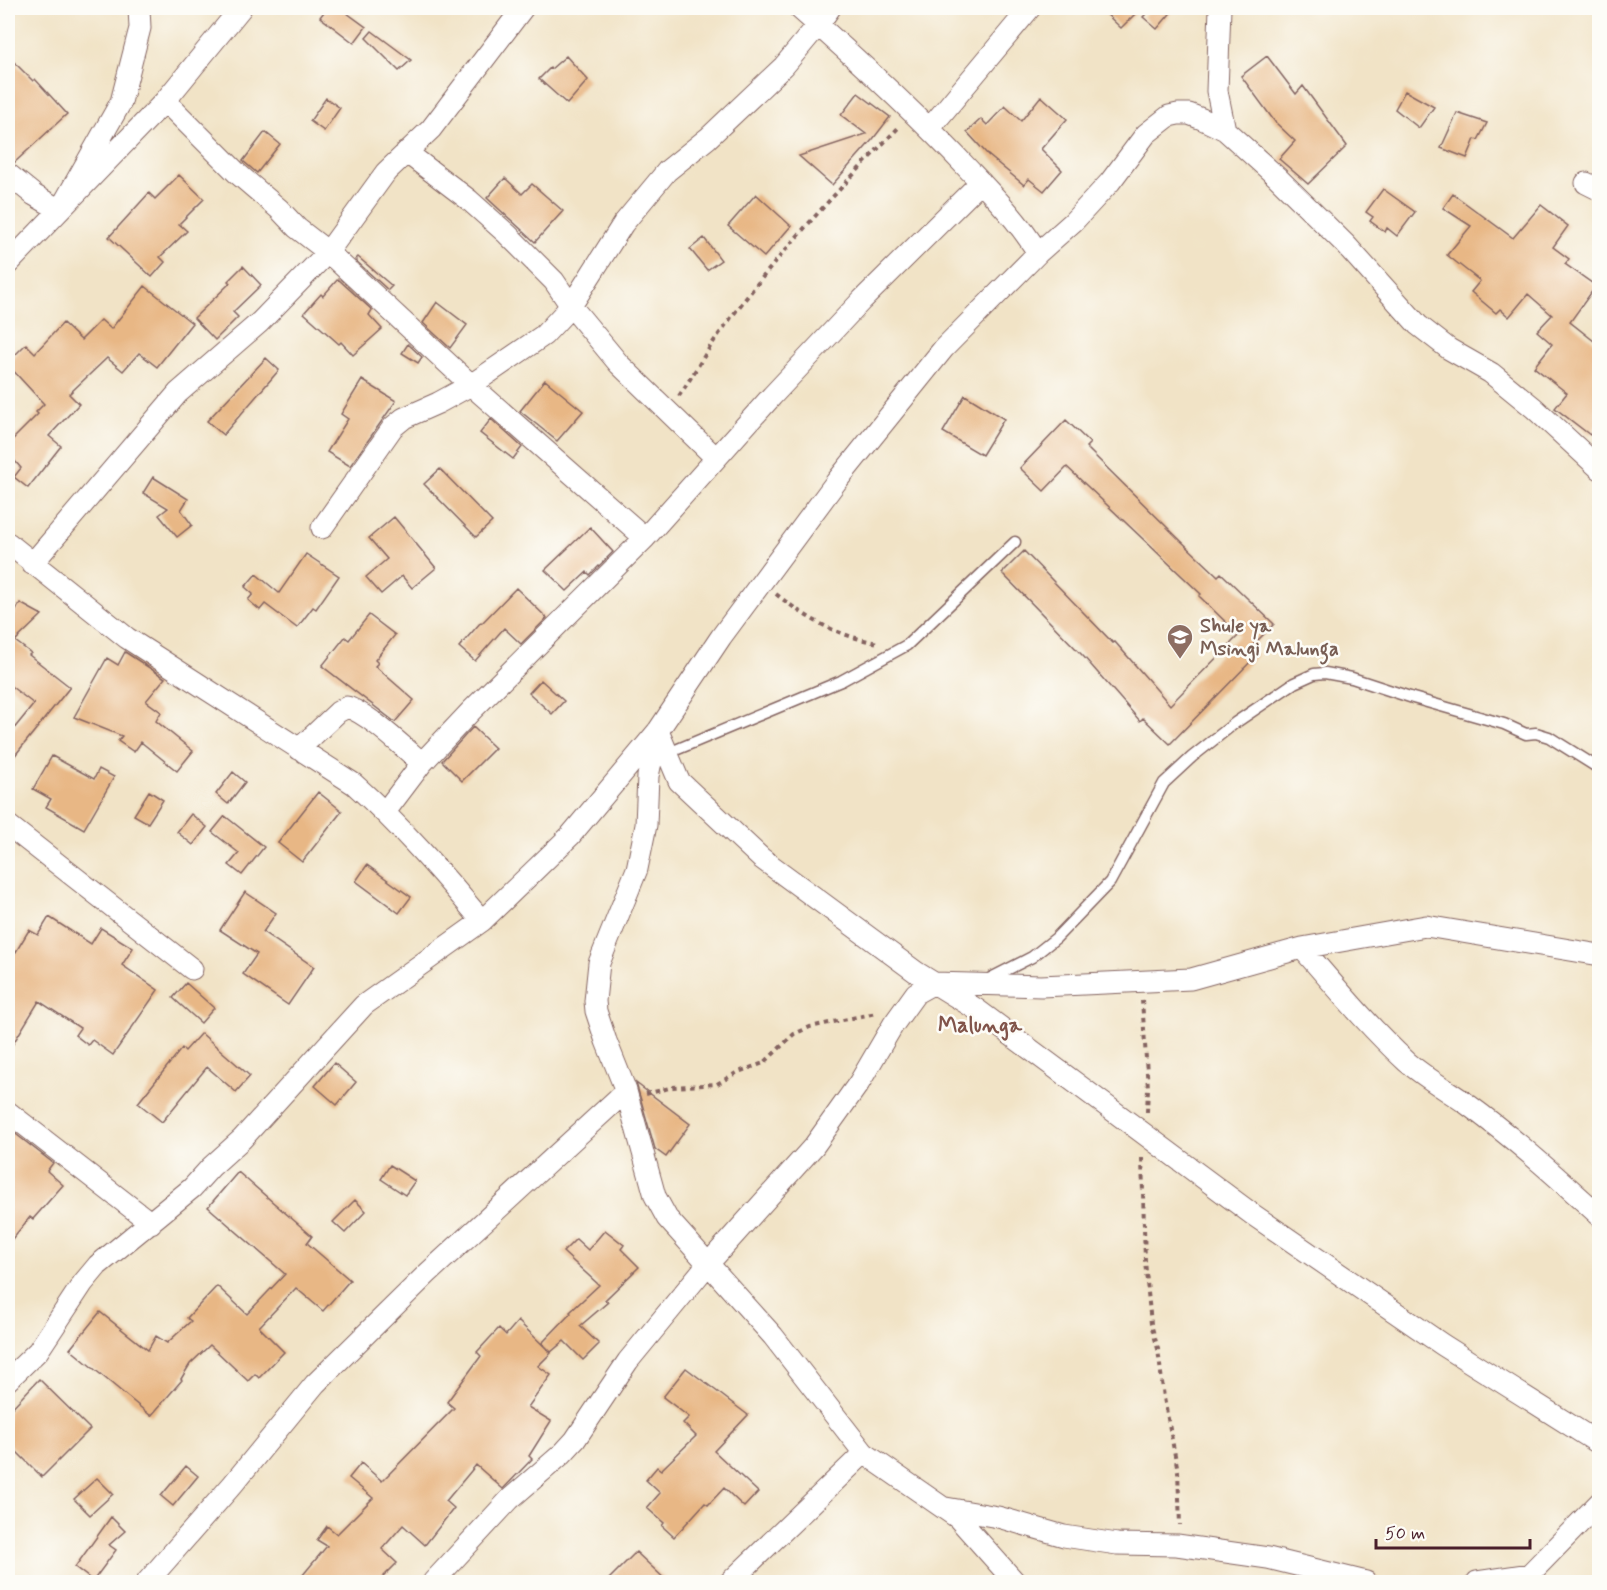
<svg xmlns="http://www.w3.org/2000/svg" width="1607" height="1590" font-family="Mynerve,sans-serif">
<style>
.building{fill:#e8b785}
.lines{fill:none;stroke-linecap:round;stroke-linejoin:round}
.lane-casing{stroke:#846461;stroke-width:13}
.street-casing{stroke:#846461;stroke-width:23}
.path{stroke:#846461;stroke-width:4;stroke-dasharray:4.5 4.5;stroke-linecap:butt}
.lane{stroke:#fff;stroke-width:10}
.street{stroke:#fff;stroke-width:21}
.labels{text-anchor:middle;dominant-baseline:central;stroke-width:5;stroke-linejoin:round;paint-order:stroke}
.education-label{font-size:20px;font-weight:bold;fill:#785e54;stroke:#fdfcf7;text-anchor:start}
.quarter-label{font-size:22px;font-weight:bold;fill:#81544a;stroke:#fdfcf7}
</style>
<rect width="100%" height="100%" fill="#fdfcf7"/>
<filter id="ink" filterUnits="userSpaceOnUse"><feTurbulence type="fractalNoise" baseFrequency=".0167" numOctaves="2"/><feDisplacementMap in="SourceGraphic" scale="12" xChannelSelector="R" yChannelSelector="G"/><feConvolveMatrix kernelMatrix="1 2 1 2 8 2 1 2 1" color-interpolation-filters="sRGB"/></filter>
<filter id="wash" filterUnits="userSpaceOnUse"><feTurbulence type="fractalNoise" baseFrequency=".008" numOctaves="4" result="noise"/><feDisplacementMap in="SourceGraphic" scale="24" xChannelSelector="R" yChannelSelector="G"/><feGaussianBlur stdDeviation="1.35" result="paint"/><feColorMatrix in="noise" values="0 0 0 0 0 0 0 0 0 0 0 0 0 0 0 0 0 1.4 0 .05"/><feComposite in="paint" operator="in"/></filter>
<g filter="url(#wash)">
<rect width="100%" height="100%" fill="#f1e3c6"/>
<g id="blocks">
<path class="building" d="M 327,8 L 340,8 L 366,27 L 354,43 L 320,17 Z
M 1100,8 L 1141,8 L 1121,28 Z
M 1152,8 L 1175,8 L 1157,29 L 1143,17 Z
M 372,31 L 411,60 L 399,71 L 366,38 Z
M 8,56 L 33,81 L 35,79 L 67,114 L 14,163 L 8,162 Z
M 566,56 L 588,80 L 567,104 L 539,79 L 550,68 L 551,69 Z
M 1267,56 L 1296,94 L 1303,86 L 1347,146 L 1308,184 L 1279,159 L 1295,141 L 1275,122 L 1241,76 Z
M 1405,91 L 1434,107 L 1419,128 L 1395,109 Z
M 858,93 L 890,117 L 873,139 L 832,185 L 799,156 L 866,134 L 841,115 Z
M 1041,96 L 1067,119 L 1041,149 L 1062,170 L 1044,191 L 1029,179 L 1024,185 L 988,155 L 967,132 L 981,119 L 987,125 L 1005,106 L 1021,121 Z
M 326,98 L 340,108 L 324,131 L 310,121 Z
M 1457,113 L 1487,123 L 1478,140 L 1475,139 L 1467,158 L 1441,148 Z
M 265,132 L 280,144 L 257,173 L 243,161 Z
M 179,175 L 204,199 L 179,224 L 187,231 L 160,257 L 165,262 L 152,277 L 109,237 L 149,193 L 155,199 Z
M 505,178 L 522,194 L 532,184 L 563,211 L 535,242 L 487,198 Z
M 1383,189 L 1415,212 L 1397,236 L 1387,228 L 1385,232 L 1370,221 L 1373,217 L 1366,212 Z
M 756,194 L 791,226 L 764,257 L 728,226 Z
M 1453,194 L 1513,238 L 1541,205 L 1568,226 L 1553,247 L 1569,259 L 1565,264 L 1596,286 L 1570,322 L 1599,345 L 1599,422 L 1590,435 L 1555,408 L 1567,393 L 1534,367 L 1552,344 L 1537,331 L 1552,315 L 1528,294 L 1509,317 L 1500,309 L 1496,313 L 1471,292 L 1480,281 L 1447,255 L 1471,226 L 1443,208 Z
M 704,238 L 721,260 L 707,270 L 690,249 Z
M 358,257 L 392,286 L 388,290 L 355,260 Z
M 243,266 L 261,285 L 233,312 L 238,317 L 215,340 L 194,318 L 230,283 L 228,281 Z
M 338,279 L 372,310 L 369,315 L 382,329 L 353,355 L 341,342 L 339,344 L 304,313 L 321,294 L 323,296 Z
M 145,286 L 192,323 L 157,367 L 139,353 L 123,371 L 107,358 L 69,394 L 79,404 L 49,436 L 61,446 L 28,488 L 14,477 L 21,468 L 8,453 L 8,444 L 38,414 L 36,412 L 44,404 L 8,365 L 8,362 L 26,344 L 35,353 L 63,323 L 81,340 L 101,320 L 111,329 Z
M 437,302 L 467,325 L 450,348 L 423,323 Z
M 408,344 L 422,357 L 418,363 L 402,353 Z
M 266,358 L 279,370 L 223,435 L 207,421 Z
M 362,380 L 396,401 L 350,466 L 327,452 L 348,419 L 341,414 Z
M 545,380 L 583,411 L 557,441 L 520,411 Z
M 965,395 L 1004,419 L 982,455 L 943,432 Z
M 491,419 L 522,447 L 513,459 L 480,433 Z
M 1066,420 L 1090,443 L 1086,447 L 1180,540 L 1218,576 L 1221,573 L 1274,624 L 1250,648 L 1257,655 L 1170,744 L 1143,718 L 1140,721 L 1084,657 L 1002,573 L 1024,551 L 1113,643 L 1115,642 L 1170,705 L 1239,635 L 1199,596 L 1201,594 L 1067,467 L 1044,491 L 1020,468 Z
M 440,469 L 492,522 L 476,537 L 424,484 Z
M 153,477 L 188,499 L 181,510 L 192,525 L 177,537 L 159,515 L 168,508 L 143,493 Z
M 394,517 L 436,568 L 412,588 L 402,576 L 381,594 L 366,577 L 387,559 L 369,538 Z
M 590,527 L 613,552 L 590,575 L 587,572 L 567,591 L 545,570 Z
M 306,554 L 339,576 L 316,609 L 313,607 L 297,628 L 265,604 L 260,610 L 248,600 L 253,594 L 245,587 L 256,574 L 279,593 Z
M 516,588 L 547,618 L 521,644 L 504,628 L 475,661 L 459,647 L 481,622 L 482,623 Z
M 20,603 L 42,615 L 15,641 L 31,653 L 29,655 L 70,687 L 8,764 L 8,736 L 34,704 L 8,684 L 8,626 Z
M 369,615 L 395,635 L 375,660 L 378,663 L 375,666 L 414,700 L 395,722 L 322,666 L 345,637 L 349,640 Z
M 125,652 L 165,678 L 146,701 L 161,712 L 156,721 L 193,751 L 177,771 L 141,742 L 134,752 L 118,741 L 122,736 L 74,717 L 107,658 L 118,665 Z
M 541,680 L 564,701 L 552,714 L 529,693 Z
M 473,727 L 495,748 L 462,781 L 442,761 Z
M 52,756 L 94,779 L 99,769 L 114,777 L 84,829 L 46,807 L 51,799 L 33,789 Z
M 233,772 L 245,782 L 228,804 L 216,794 Z
M 149,791 L 163,800 L 148,823 L 134,815 Z
M 318,792 L 342,811 L 302,862 L 278,843 Z
M 191,814 L 207,827 L 193,845 L 177,832 Z
M 225,816 L 264,847 L 242,875 L 229,865 L 239,853 L 212,832 Z
M 367,865 L 411,897 L 399,913 L 356,881 Z
M 245,892 L 276,913 L 263,932 L 314,967 L 288,1005 L 243,974 L 257,954 L 220,930 Z
M 49,917 L 91,944 L 101,928 L 133,948 L 122,965 L 158,990 L 113,1055 L 92,1040 L 88,1045 L 75,1035 L 80,1028 L 39,1001 L 8,1052 L 8,965 L 29,930 L 38,935 Z
M 186,983 L 214,1008 L 201,1023 L 173,998 Z
M 201,1033 L 250,1076 L 236,1092 L 207,1067 L 162,1122 L 138,1103 L 182,1048 L 185,1051 Z
M 334,1063 L 356,1082 L 337,1105 L 315,1086 Z
M 636,1083 L 690,1124 L 666,1157 L 655,1149 Z
M 8,1128 L 53,1163 L 47,1171 L 63,1185 L 33,1219 L 30,1217 L 8,1244 Z
M 390,1165 L 415,1181 L 405,1195 L 381,1179 Z
M 238,1172 L 312,1236 L 307,1243 L 350,1280 L 323,1311 L 296,1288 L 259,1327 L 284,1352 L 259,1378 L 255,1374 L 248,1381 L 210,1345 L 190,1364 L 181,1379 L 182,1380 L 151,1416 L 70,1349 L 100,1312 L 148,1350 L 156,1336 L 167,1343 L 191,1321 L 187,1318 L 217,1286 L 247,1314 L 285,1274 L 208,1207 Z
M 355,1200 L 366,1211 L 345,1233 L 333,1222 Z
M 605,1230 L 624,1245 L 621,1249 L 639,1267 L 605,1300 L 608,1302 L 580,1326 L 599,1344 L 583,1360 L 564,1341 L 551,1352 L 542,1343 L 571,1313 L 570,1312 L 599,1285 L 563,1252 L 576,1239 L 588,1250 Z
M 518,1321 L 551,1353 L 538,1366 L 551,1375 L 528,1407 L 551,1421 L 529,1456 L 532,1459 L 503,1489 L 476,1465 L 446,1501 L 454,1508 L 425,1545 L 403,1525 L 382,1549 L 397,1563 L 378,1582 L 297,1582 L 327,1546 L 317,1540 L 327,1526 L 337,1534 L 373,1498 L 349,1478 L 361,1463 L 382,1481 L 454,1408 L 447,1402 L 481,1356 L 477,1352 L 499,1328 L 506,1335 Z
M 686,1368 L 748,1415 L 714,1451 L 758,1492 L 744,1507 L 724,1488 L 708,1505 L 705,1503 L 674,1537 L 662,1526 L 664,1523 L 647,1508 L 660,1493 L 646,1480 L 657,1467 L 661,1470 L 696,1436 L 683,1423 L 689,1417 L 663,1397 Z
M 39,1379 L 90,1429 L 42,1477 L 8,1443 L 8,1412 Z
M 186,1466 L 198,1476 L 173,1506 L 161,1496 Z
M 97,1478 L 113,1494 L 90,1515 L 74,1499 Z
M 111,1517 L 125,1531 L 109,1545 L 116,1550 L 93,1581 L 75,1567 Z
M 636,1552 L 668,1582 L 606,1582 Z"/>
</g>
</g>
<g filter="url(#ink)">
<use href="#blocks" fill-opacity="0" stroke="#846461" stroke-width="1.5"/>
<g class="lines">
<g class="lane-casing">
<path id="lane" d="M 666,754 L 841,681 L 907,645 L 1015,542
M 985,981 L 1032,957 L 1056,938 L 1110,882 L 1164,783 L 1192,757 L 1235,723 L 1294,683 L 1314,674 L 1325,673 L 1352,678 L 1413,698 L 1504,724 L 1526,734 L 1536,733 L 1549,737 L 1600,769"/>
</g>
<g class="street-casing">
<path id="street" d="M 799,8 C 858,60 917,114 971,172 C 995,197 1020,223 1038,253
M 1220,8 L 1217,91 L 1225,130 L 1277,177 L 1346,245 L 1418,325 L 1449,349 L 1491,373 L 1534,408 L 1600,469
M 165,101 L 237,173 L 279,209 L 297,228 L 328,252 L 471,385 L 645,538
M 930,128 L 1030,8
M 406,152 L 469,200 L 507,234 L 554,281 L 571,306 L 619,364 L 716,458
M 8,174 L 34,195 L 60,210 L 121,102 L 140,28 L 139,8
M 1586,183 L 1600,190
M 8,264 L 165,101 L 241,8
M 322,528 L 393,427 L 404,418 L 438,403 L 471,385 L 544,335 L 571,306 L 623,224 L 667,171 L 708,138 L 784,66 L 818,25 L 830,8
M 8,543 L 127,638 L 354,784 C 401,826 442,873 482,921
M 32,564 L 178,393 L 260,322 L 328,252 L 386,172 L 431,129 L 523,8
M 658,731 L 679,781 L 761,858 L 916,972 L 976,1009 L 1252,1214 L 1443,1345 L 1600,1444
M 657,735 L 648,776 L 646,825 L 637,869 L 599,963 L 595,1001 L 596,1011 L 606,1041 L 626,1091 L 655,1196 L 667,1218 L 773,1336 L 864,1453 L 958,1518 L 1015,1582
M 299,749 L 338,712 L 347,707 C 368,713 404,748 422,763
M 385,812 L 422,763 L 472,710 L 645,538 L 772,396 L 862,300 L 981,182
M 8,825 L 192,969
M 1302,948 C 1336,987 1369,1027 1407,1062 C 1426,1078 1447,1090 1467,1104 C 1514,1138 1557,1177 1600,1216
M 8,1112 L 151,1223
M 8,1380 L 38,1351 L 83,1283 L 98,1265 L 192,1188 L 211,1167 L 242,1139 L 364,1005 L 482,921 L 570,836 L 658,731 L 721,637 L 836,482 L 944,348 L 1038,253 L 1073,222 L 1110,182 L 1146,134 L 1169,116 L 1178,114 L 1189,114 L 1202,119 L 1225,130
M 946,1508 L 998,1517 L 1064,1536 L 1117,1544 L 1177,1545 L 1268,1558 L 1366,1582
M 147,1582 L 233,1484 L 315,1384 L 427,1274 L 626,1091
M 433,1582 L 510,1499 L 563,1453 L 575,1440 L 628,1361 L 707,1265 L 814,1146 L 859,1083 L 893,1025 L 916,993 L 934,983 L 1041,986 L 1191,979 L 1302,948 L 1426,926 L 1600,955
M 730,1582 L 864,1453
M 1477,1582 L 1531,1574
M 1522,1582 L 1600,1502"/>
</g>
<path class="path" d="M 679,396 C 694,374 706,351 722,330 C 774,258 838,190 900,126
M 776,594 C 809,620 837,636 879,643
M 1142,1000 L 1148,1088 L 1147,1112
M 646,1094 L 673,1087 L 717,1084 L 738,1072 L 764,1063 L 794,1034 L 810,1027 L 876,1013
M 1142,1158 L 1145,1261 L 1151,1324 L 1158,1349 L 1164,1398 L 1178,1471 L 1180,1525"/>
<use href="#lane" class="lane"/>
<use href="#street" class="street"/>
</g>
</g>
<defs>
<g id="school-pin" transform="scale(1.35)"><path d="M0 17L-7.5 6A9.5 9.5 0 1 1 7.5 6Z" fill="#8d6e63" stroke="#fdfcf7"/><path d="M0-5L7-2L0 1L-7-2ZM-4 1L0 2.5L4 1V4Q0 6-4 4Z" fill="#fff"/></g>
</defs>
<g fill-rule="evenodd">
<use href="#school-pin" x="1180" y="637"/>
</g>
<g class="labels">
<g class="education-label">
<text x="1200" y="626">Shule ya<tspan x="1200" dy="23">Msingi Malunga</tspan></text>
</g>
<g class="quarter-label">
<text x="980" y="1026">Malunga</text>
</g>
</g>
<rect width="1607" height="1590" fill="none" stroke="#fdfcf7" stroke-width="30"/>
<path d="M1376 1539v9h154v-9" fill="none" stroke="#4a1f2b" stroke-width="3"/>
<text x="1385" y="1539" font-size="18" fill="#4a1f2b" stroke="#fdfcf7" stroke-width="4.5" paint-order="stroke">50 m</text>
</svg>
